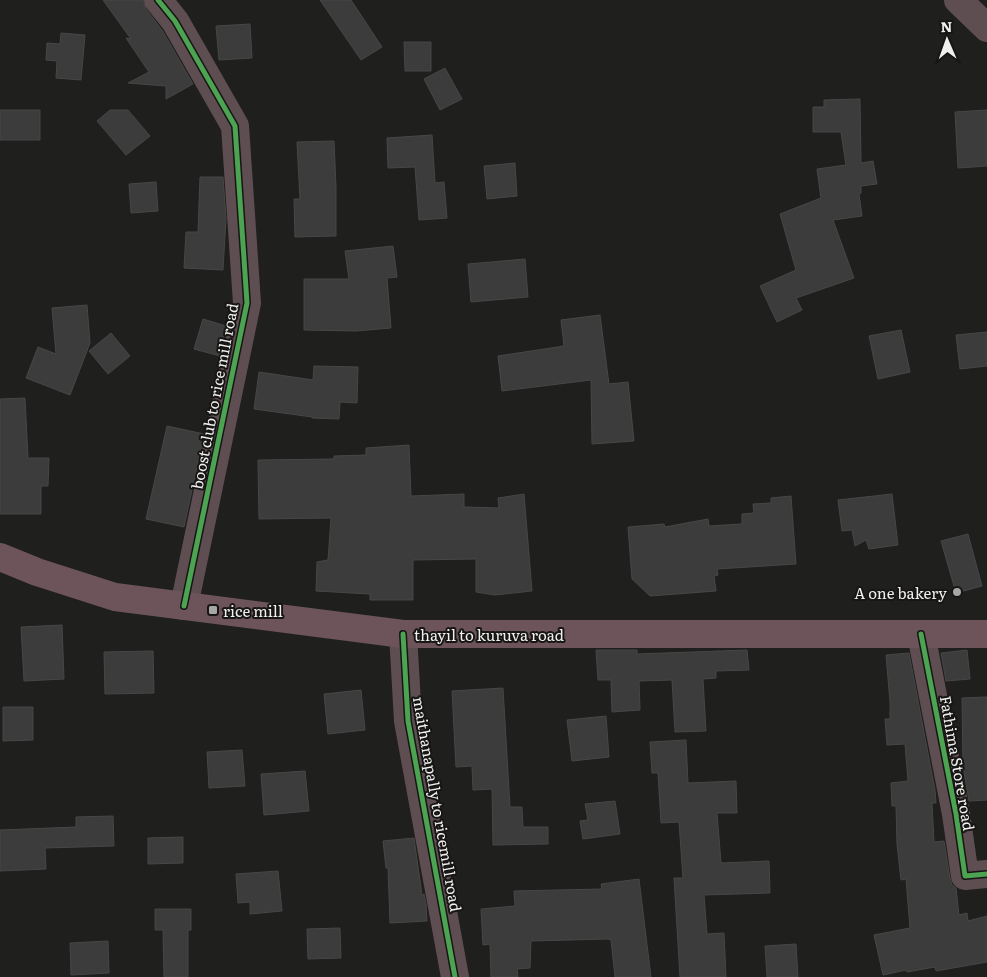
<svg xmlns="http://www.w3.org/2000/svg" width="987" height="977" font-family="Literata,serif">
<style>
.building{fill:#3c3c3c;stroke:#474747}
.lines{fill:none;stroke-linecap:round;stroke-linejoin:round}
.minor{stroke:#5e4e52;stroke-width:28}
.major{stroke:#6c545a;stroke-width:28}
.cycleway-casing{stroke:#171614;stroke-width:8}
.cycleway{stroke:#4ca352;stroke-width:5}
.poi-dot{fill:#a7a7a5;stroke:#171614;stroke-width:2}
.labels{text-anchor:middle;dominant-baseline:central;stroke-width:4;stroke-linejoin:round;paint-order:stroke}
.street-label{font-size:15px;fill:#f0f0ee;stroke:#171614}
.poi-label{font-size:15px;fill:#f0f0ee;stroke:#171614;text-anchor:end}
</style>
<rect width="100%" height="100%" fill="#1f1f1e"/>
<path class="building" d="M 103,0 L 143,0 L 146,9 L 162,30 L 193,84 L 166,99 L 166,86 L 128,83 L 149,72 L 126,38 L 131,39 Z
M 320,0 L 351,0 L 382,47 L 361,60 Z
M 250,24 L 252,58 L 219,60 L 216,26 Z
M 61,33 L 85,35 L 81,80 L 56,78 L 57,61 L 46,60 L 47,43 L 60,44 Z
M 404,42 L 431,42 L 431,71 L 405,71 Z
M 445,68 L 462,99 L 440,110 L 424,79 Z
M 860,99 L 861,163 L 873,161 L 877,184 L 861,186 L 861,193 L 859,194 L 862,216 L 833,220 L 854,278 L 796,298 L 802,310 L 777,322 L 760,286 L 796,270 L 780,214 L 821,198 L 817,169 L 846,165 L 841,132 L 813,132 L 813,107 L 824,107 L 824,100 Z
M 0,110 L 40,110 L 40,140 L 0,140 Z
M 110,110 L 128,110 L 150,136 L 126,155 L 97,121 Z
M 987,110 L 987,166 L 958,168 L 955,112 Z
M 432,135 L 435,183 L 444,182 L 447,218 L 419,220 L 415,167 L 388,168 L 387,138 Z
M 334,141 L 336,187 L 336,236 L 295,237 L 294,199 L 300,199 L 297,142 Z
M 515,163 L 517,196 L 487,199 L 484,166 Z
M 200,177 L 223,177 L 226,219 L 223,270 L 184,268 L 186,232 L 198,232 Z
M 156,182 L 158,211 L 131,213 L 129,184 Z
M 393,246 L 397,277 L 387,278 L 391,328 L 356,331 L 304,330 L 304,279 L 349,279 L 345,251 Z
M 525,259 L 528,297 L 471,302 L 468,264 Z
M 87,305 L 90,343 L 70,395 L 26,378 L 38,347 L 56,354 L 52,308 Z
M 600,315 L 609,384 L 628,382 L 634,441 L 592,444 L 591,380 L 502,391 L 498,356 L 564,346 L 561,320 Z
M 203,319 L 226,326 L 220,356 L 194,349 Z
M 901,330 L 910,372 L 878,379 L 869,336 Z
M 987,332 L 987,366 L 960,369 L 956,335 Z
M 111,333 L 130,356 L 108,374 L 89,351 Z
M 314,366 L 358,367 L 357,403 L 340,402 L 339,419 L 312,418 L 312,417 L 254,409 L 259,372 L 313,380 Z
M 25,398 L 28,458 L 49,458 L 48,486 L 41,486 L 41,514 L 0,514 L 0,399 Z
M 167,426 L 204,434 L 184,527 L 146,519 Z
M 409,445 L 411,496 L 464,494 L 464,507 L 499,508 L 498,498 L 524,494 L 532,591 L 495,595 L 476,592 L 476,559 L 413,560 L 413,600 L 370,600 L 370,594 L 316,591 L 317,562 L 328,560 L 331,518 L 259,519 L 258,460 L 334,459 L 334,456 L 366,455 L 366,448 Z
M 892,494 L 898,545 L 869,549 L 866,540 L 855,546 L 852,530 L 842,531 L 838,500 Z
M 791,496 L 796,564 L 717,569 L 718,575 L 714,576 L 716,591 L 650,596 L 632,579 L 628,527 L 664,524 L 665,527 L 708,519 L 709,526 L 742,524 L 742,514 L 754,513 L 753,504 L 771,503 L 771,498 Z
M 968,534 L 982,586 L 956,593 L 941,541 Z
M 62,625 L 64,679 L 24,681 L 21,627 Z
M 596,650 L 637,650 L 637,654 L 747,650 L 749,670 L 716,671 L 716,678 L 703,679 L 706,731 L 675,732 L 672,680 L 639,681 L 640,710 L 612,712 L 611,680 L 598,680 Z
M 967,650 L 970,679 L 946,681 L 941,653 Z
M 153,651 L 154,693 L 105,694 L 104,652 Z
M 909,653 L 935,790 L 936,803 L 932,803 L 934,842 L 944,841 L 950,878 L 952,885 L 956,888 L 959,915 L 967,913 L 968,921 L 987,916 L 987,962 L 936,971 L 935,967 L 907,972 L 906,970 L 883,975 L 874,935 L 910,928 L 906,879 L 901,880 L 897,844 L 896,806 L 892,806 L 891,783 L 908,781 L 905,744 L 887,745 L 885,719 L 890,719 L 890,702 L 886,655 Z
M 503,688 L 510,807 L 522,807 L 523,827 L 548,827 L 548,844 L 493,845 L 492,789 L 473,790 L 472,766 L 456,767 L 452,691 Z
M 361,690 L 365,730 L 328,734 L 324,694 Z
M 987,697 L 987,800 L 969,801 L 963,766 L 962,698 Z
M 3,707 L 33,707 L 33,740 L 3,741 Z
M 606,716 L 609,757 L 572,761 L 567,720 Z
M 686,740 L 688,783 L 736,781 L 737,813 L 717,813 L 721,863 L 769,861 L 770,893 L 704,895 L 707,934 L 724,933 L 726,977 L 680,977 L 674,878 L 683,878 L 679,822 L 661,823 L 658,773 L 652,773 L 650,742 Z
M 242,750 L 245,786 L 209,788 L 207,752 Z
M 305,771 L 309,811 L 264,815 L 261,774 Z
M 615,801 L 620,834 L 583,839 L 580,821 L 588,820 L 585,804 Z
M 113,816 L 114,846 L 45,848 L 46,869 L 0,871 L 0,830 L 76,827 L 76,817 Z
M 183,837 L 183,863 L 148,864 L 148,838 Z
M 414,838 L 422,895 L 424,894 L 426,904 L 427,921 L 390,923 L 388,868 L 386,868 L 383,841 Z
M 278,871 L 282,911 L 250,914 L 250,902 L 238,903 L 236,874 Z
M 639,879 L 651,977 L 615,977 L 611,940 L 608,939 L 531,941 L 530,968 L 517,969 L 518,977 L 491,977 L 490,944 L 483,945 L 481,909 L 515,906 L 514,891 L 602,889 L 601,884 Z
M 155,909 L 191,909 L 191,930 L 188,930 L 188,977 L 164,977 L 163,930 L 155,930 Z
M 340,928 L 341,958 L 308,959 L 307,929 Z
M 108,941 L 109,973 L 71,975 L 70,943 Z
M 796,944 L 798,977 L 767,977 L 765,946 Z"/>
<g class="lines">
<path class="minor" d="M 158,0 L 175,21 L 235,126 L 247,303 L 184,606
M 958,0 L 987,28
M 403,634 L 408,721 L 455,977
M 921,634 L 956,814 L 965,876 L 987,874"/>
<path class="major" d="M 0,557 L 37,572 L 115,597 L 403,634 L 987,634"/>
<g class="cycleway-casing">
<path id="cycleway" d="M 158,0 L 175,21 L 235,126 L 247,303 L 184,606
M 403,634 L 408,721 L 455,977
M 921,634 L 956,814 L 965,876 L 987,874"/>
</g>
<use href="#cycleway" class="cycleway"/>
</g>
<g class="poi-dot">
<circle cx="957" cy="592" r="5"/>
<rect x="208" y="605" width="10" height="10" rx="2.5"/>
</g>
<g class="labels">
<g class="street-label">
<text transform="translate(214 396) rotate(-79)">boost club to rice mill road</text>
<text x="489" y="634">thayil to kuruva road</text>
<text transform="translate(958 763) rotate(80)">Fathima Store road</text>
<text transform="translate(438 804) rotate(80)">maithanapally to ricemill road</text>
</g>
<g class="poi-label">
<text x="947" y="592">A one bakery</text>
<text x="223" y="610" text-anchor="start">rice mill</text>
</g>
</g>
<g transform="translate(947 40) rotate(358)" stroke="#171614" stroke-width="4" paint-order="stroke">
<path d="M0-4L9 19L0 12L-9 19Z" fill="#f0f0ee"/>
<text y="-8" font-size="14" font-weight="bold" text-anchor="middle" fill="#f0f0ee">N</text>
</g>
</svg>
